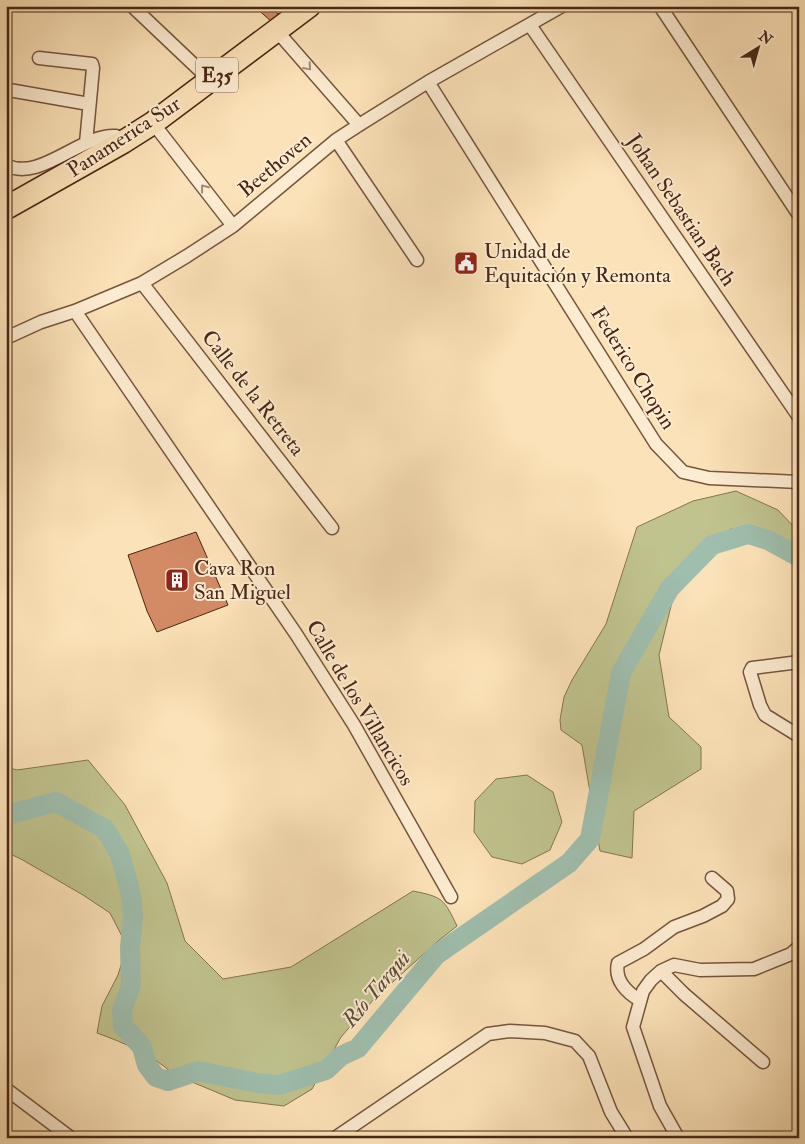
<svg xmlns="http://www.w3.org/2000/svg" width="805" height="1144" font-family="'IM FELL Double Pica',serif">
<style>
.green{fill:#c0c38e;stroke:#847551}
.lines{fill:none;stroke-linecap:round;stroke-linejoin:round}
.river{stroke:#9fbeae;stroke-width:20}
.building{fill:#d38b65;stroke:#482714}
.street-casing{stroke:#75563d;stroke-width:15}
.highway-casing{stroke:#482714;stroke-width:25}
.street{stroke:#fdecd1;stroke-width:12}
.highway{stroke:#fce2b8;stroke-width:22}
.oneway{stroke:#a28a72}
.labels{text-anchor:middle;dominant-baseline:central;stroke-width:4;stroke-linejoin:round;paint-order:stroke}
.shield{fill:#fdecd1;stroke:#7e624d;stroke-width:1}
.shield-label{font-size:20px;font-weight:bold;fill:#482714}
.street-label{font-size:21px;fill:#482714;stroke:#fdecd1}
.poi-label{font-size:21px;fill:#482714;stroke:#fdecd1;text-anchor:start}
.water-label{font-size:22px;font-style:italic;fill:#5e4d3a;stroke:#fdecd1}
</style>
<rect width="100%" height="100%" fill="#fce2b8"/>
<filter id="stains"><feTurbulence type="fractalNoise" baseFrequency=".004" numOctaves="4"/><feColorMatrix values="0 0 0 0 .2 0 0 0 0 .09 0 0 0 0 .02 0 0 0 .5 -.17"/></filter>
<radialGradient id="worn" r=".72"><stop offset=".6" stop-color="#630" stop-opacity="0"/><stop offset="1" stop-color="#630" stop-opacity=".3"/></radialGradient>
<path class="green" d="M 736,491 L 778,510 L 799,532 L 799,566 L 771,537 L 731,529 L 702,546 L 674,578 L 672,602 L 659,655 L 669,717 L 701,747 L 701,769 L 634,811 L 632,858 L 600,851 L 582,745 L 561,730 L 560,720 L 564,697 L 572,680 L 606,624 L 637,527 L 693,501 Z
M 88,760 L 125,805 L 167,883 L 185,941 L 223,979 L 291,967 L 413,891 C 443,897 444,899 457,926 L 438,941 L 374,999 L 341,1037 L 312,1089 L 284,1106 L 235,1100 L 173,1074 C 152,1054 124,1043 97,1033 L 102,1006 L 118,975 L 127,946 L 110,913 L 83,895 L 21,859 L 6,852 L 6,767 L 17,770 Z
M 527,775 L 553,792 L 562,822 L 550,850 L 522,864 L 492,857 L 474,832 L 475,801 L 496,779 Z"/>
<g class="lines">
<path class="river" d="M 6,815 L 56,802 L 105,829 L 119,852 L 127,879 L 132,900 L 133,918 L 130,947 L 131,986 L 122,1010 L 123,1026 L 142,1047 L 147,1065 L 156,1077 L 168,1081 L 198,1071 L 257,1083 L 279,1085 L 326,1070 L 341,1056 L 358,1048 L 436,955 L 569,863 L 590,839 L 621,673 L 670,588 L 712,545 L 748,534 L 768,540 L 799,557"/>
</g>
<path class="building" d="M 254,6 L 268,6 L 281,16 L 273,23 Z
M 196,532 L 228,605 L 157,632 L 147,611 L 128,555 Z"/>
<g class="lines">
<g class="street-casing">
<path id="street" d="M 132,6 L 210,80
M 660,6 L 799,215
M 530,25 L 799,417
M 276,30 L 359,125
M 39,58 L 92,64 L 93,68 L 86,143
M 428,82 L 656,444 L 683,472 L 709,478 L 799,482
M 9,90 L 89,104
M 153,123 L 233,226
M 336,140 L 417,260
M 6,165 C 39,183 82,133 116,136 L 123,142
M 142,283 L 332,528
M 75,311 L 296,634 L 354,725 L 451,897
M 6,338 L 41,322 L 75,311 L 142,283 L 187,256 L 233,226 L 336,140 L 359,125 L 428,82 L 562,6
M 799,662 L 752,668 L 750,672 L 760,705 L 765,715 L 799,736
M 661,971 L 684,994 L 763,1062
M 640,1000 C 627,993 614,980 618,963 L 644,949 L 674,927 L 703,916 L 722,906 L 728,899 L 727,891 L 712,878
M 6,1089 L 71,1138
M 335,1138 L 488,1034 L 510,1031 L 545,1033 L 575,1041 L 589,1056 L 611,1112 L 627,1138
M 678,1138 L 660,1106 L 633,1027 L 643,991 L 651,980 L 661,971 L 674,965 L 700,970 L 754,969 L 791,954 L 799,947"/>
</g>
<g class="highway-casing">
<path id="highway" d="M 6,208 L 123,142 L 153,123 L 309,6"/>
</g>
<use href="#street" class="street"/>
<use href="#highway" class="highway"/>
</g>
<defs><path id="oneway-chevron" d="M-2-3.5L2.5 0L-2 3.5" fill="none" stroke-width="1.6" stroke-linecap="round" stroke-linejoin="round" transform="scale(1.25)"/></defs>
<g class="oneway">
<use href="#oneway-chevron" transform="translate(308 67) rotate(49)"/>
<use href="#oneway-chevron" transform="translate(204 188) rotate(-128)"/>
</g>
<defs>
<g id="civic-square" transform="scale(1.25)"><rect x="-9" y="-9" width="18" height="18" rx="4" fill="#8f2418" stroke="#fdecd1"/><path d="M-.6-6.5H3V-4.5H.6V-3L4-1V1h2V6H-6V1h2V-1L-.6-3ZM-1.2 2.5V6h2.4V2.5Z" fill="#fff"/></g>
<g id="building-square" transform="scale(1.25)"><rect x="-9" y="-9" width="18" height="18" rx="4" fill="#8f2418" stroke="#fdecd1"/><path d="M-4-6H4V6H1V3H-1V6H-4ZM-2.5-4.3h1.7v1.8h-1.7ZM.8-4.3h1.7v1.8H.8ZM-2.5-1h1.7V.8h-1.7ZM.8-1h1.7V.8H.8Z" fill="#fff"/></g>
</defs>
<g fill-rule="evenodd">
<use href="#civic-square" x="466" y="263"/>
<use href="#building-square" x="177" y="580"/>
</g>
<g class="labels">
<rect class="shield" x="196" y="57.5" width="42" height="35" rx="4"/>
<g class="shield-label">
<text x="217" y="75">E35</text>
</g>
<g class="street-label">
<text transform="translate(124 137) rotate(-33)">Panamerica Sur</text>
<text transform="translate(275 165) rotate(-40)">Beethoven</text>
<text transform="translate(681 210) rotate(56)">Johan Sebastian Bach</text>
<text transform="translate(633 368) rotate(58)">Federico Chopin</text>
<text transform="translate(253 393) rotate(52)">Calle de la Retreta</text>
<text transform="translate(360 703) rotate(59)">Calle de los Villancicos</text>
</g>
<g class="poi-label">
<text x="484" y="251">Unidad de<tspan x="484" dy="24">Equitación y Remonta</tspan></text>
<text x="194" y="568">Cava Ron<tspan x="194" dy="24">San Miguel</tspan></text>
</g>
<g class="water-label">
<text transform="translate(376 989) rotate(-50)">Río Tarqui</text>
</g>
</g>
<rect width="805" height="1144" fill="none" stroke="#fce2b8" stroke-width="25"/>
<rect x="8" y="8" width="790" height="1129" fill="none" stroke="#482714" stroke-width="2.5"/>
<rect x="12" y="12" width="780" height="1119" fill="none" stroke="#482714"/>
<g transform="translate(758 48) rotate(37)" stroke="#fdecd1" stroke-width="4" paint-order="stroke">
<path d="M0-4L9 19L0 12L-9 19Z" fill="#482714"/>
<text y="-8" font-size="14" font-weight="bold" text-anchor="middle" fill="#482714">N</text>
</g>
<rect width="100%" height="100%" filter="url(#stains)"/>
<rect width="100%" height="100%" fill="url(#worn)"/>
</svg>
